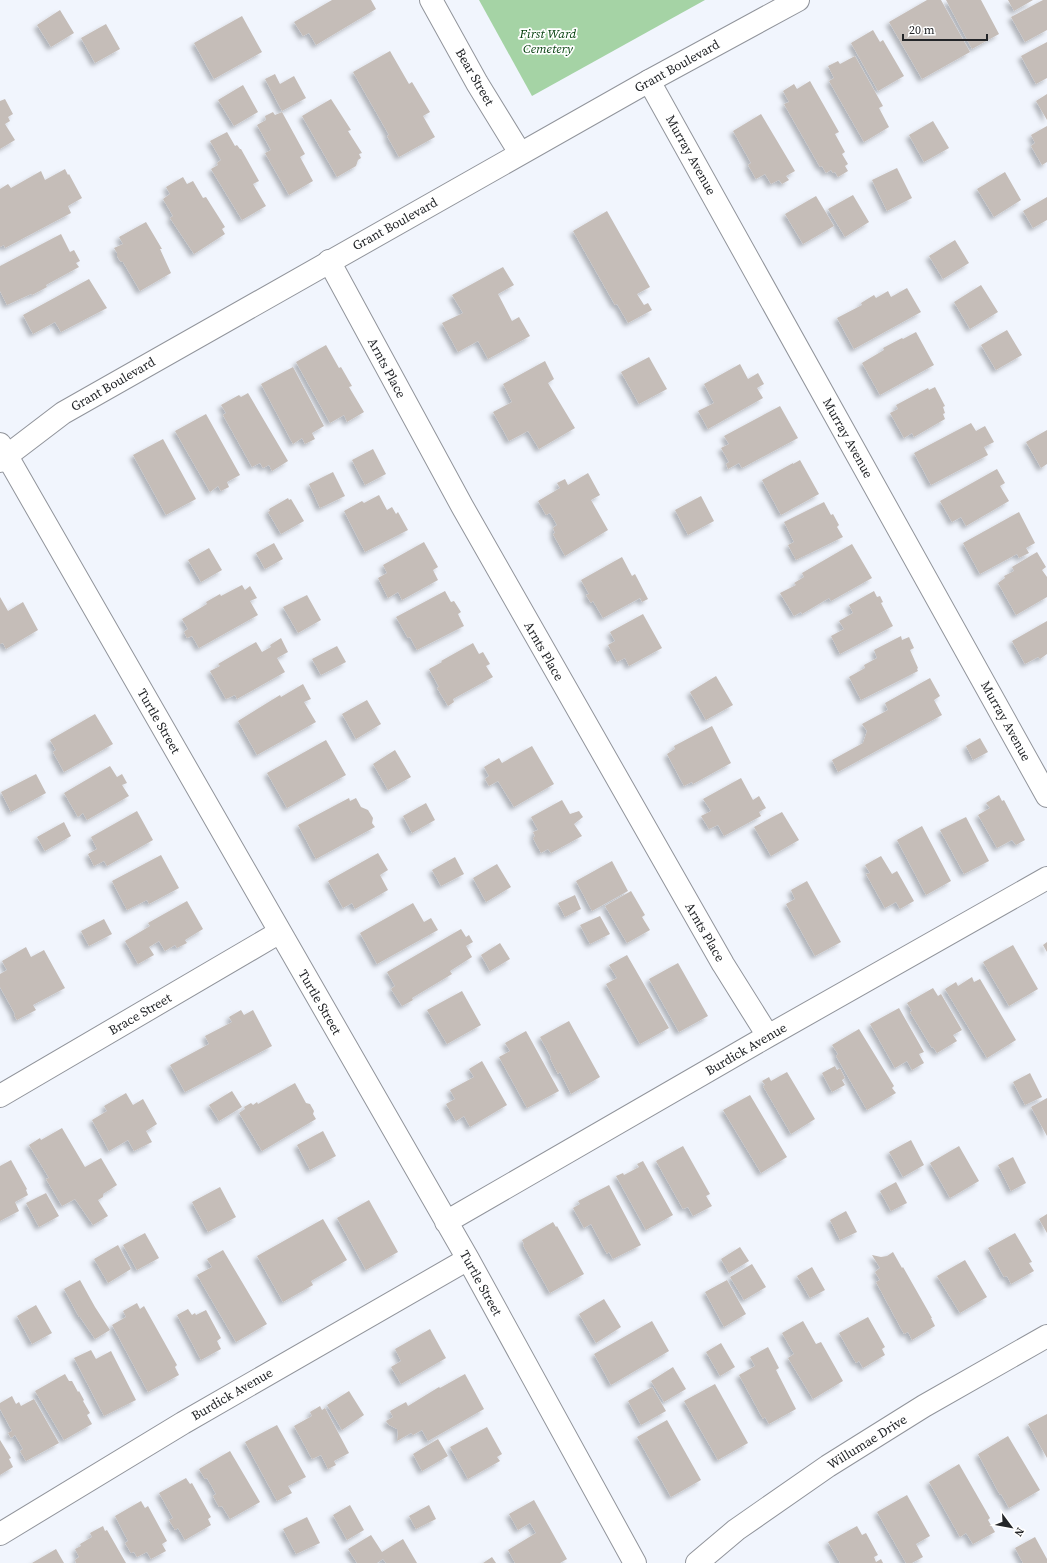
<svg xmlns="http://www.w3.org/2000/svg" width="1047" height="1563" font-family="'Source Serif 4',serif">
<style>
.green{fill:#a5d3a5}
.building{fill:#c5bdb8;filter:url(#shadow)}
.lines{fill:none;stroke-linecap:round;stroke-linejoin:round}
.minor-casing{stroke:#91949b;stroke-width:24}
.tertiary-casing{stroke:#91949b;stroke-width:24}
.minor{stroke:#fff;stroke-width:22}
.tertiary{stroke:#fff;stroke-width:22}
.labels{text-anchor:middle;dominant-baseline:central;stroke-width:3.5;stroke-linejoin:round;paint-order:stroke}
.park-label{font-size:13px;font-style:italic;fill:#023e0b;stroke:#fff}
.street-label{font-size:13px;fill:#232528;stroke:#fff}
</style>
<defs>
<filter id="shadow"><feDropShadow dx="-3.5" dy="3.5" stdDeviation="2" flood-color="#0004"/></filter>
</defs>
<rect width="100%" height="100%" fill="#f1f5fd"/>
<path class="green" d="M 479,0 L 705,0 L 532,96 Z"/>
<path class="building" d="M 332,0 L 371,0 L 376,9 L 316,45 L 309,33 L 303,36 L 294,22 Z
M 927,0 L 941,0 L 970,52 L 922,79 L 889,22 Z
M 946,0 L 981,0 L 999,34 L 972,49 Z
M 1008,0 L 1033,0 L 1014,11 Z
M 1043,0 L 1047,0 L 1047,30 L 1025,42 L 1011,17 Z
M 60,10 L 74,33 L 51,47 L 37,25 Z
M 242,16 L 262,52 L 214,79 L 194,43 Z
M 106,24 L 120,49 L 95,63 L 81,38 Z
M 873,30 L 880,42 L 883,40 L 904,76 L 878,91 L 851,43 Z
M 1047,42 L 1047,78 L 1036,84 L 1021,56 Z
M 390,51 L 409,84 L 412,82 L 430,112 L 423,116 L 435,137 L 399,157 L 387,136 L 389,135 L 353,72 Z
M 855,56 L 883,106 L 879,108 L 889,127 L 864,142 L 829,81 L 834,78 L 828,66 L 838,61 L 840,64 Z
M 275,74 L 280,84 L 294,76 L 306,98 L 282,111 L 265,79 Z
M 810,81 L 839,132 L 835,134 L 845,152 L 842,154 L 848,164 L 845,166 L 848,171 L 838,177 L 835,172 L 833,173 L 831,170 L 826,173 L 822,166 L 820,167 L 784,104 L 789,102 L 783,91 L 794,84 L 797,89 Z
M 243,85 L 258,112 L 234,126 L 218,100 Z
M 1047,94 L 1047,120 L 1036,101 Z
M 5,99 L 13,114 L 8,117 L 10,121 L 5,124 L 15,140 L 0,149 L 0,101 Z
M 331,99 L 351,130 L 348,131 L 362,153 L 359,154 L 361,158 L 358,160 L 356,166 L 337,177 L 302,116 Z
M 273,112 L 275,115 L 282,112 L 305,154 L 300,157 L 313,181 L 289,195 L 265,153 L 271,150 L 257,125 L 266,120 L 265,116 Z
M 761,114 L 795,171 L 786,176 L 789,180 L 782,184 L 779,180 L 771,184 L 765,174 L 756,179 L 748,165 L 751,163 L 733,131 Z
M 933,121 L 949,148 L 924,162 L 909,135 Z
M 1047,126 L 1047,162 L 1042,165 L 1031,146 L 1035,143 L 1031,135 Z
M 227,132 L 235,146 L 237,145 L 240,149 L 241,149 L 259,181 L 253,184 L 266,206 L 242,220 L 211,169 L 218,165 L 217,163 L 221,160 L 210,141 Z
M 897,168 L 912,198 L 887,211 L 872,180 Z
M 65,169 L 68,175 L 69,174 L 82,198 L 68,206 L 71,213 L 5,248 L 4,245 L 0,247 L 0,189 L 8,184 L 11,188 L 41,171 L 45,180 Z
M 1005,172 L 1021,200 L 994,217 L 977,189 Z
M 183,177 L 187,184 L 193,181 L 203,198 L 206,197 L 225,227 L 222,229 L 225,234 L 194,254 L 170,218 L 173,216 L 163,199 L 170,194 L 166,187 Z
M 853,195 L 869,222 L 845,237 L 828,209 Z
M 816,196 L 834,226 L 803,244 L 785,214 Z
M 1047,197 L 1047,220 L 1033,228 L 1023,211 Z
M 607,211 L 650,287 L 637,294 L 644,305 L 648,303 L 652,310 L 628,323 L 617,304 L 615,305 L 573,231 Z
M 146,222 L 162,249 L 160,249 L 171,273 L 140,291 L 123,262 L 120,261 L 117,256 L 117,253 L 114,248 L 123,244 L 119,237 Z
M 61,234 L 70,252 L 74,250 L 80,261 L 76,263 L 79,267 L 46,285 L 47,287 L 32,295 L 31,294 L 7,305 L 0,291 L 0,266 Z
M 955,240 L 969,263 L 943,279 L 929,256 Z
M 503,267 L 514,285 L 498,294 L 512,321 L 519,317 L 530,336 L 488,359 L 478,341 L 458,352 L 442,323 L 463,313 L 452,295 Z
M 89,279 L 107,308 L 61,332 L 55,322 L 33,334 L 23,315 Z
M 981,285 L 998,312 L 970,329 L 954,302 Z
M 907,288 L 921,312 L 854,349 L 837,318 L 862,305 L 861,303 L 874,295 L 876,298 L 888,291 L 891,297 Z
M 1007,330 L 1022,355 L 996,370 L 981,345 Z
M 916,332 L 934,365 L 880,395 L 862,363 L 884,350 L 883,348 L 902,338 L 903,339 Z
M 326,345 L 339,368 L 341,367 L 352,386 L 349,387 L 364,412 L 347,422 L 344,415 L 330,423 L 296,362 Z
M 649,357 L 667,389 L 639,404 L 621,372 Z
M 545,361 L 554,379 L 548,383 L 575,428 L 539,449 L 528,431 L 509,441 L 493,412 L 512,402 L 503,384 Z
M 740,364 L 748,379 L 758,373 L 764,384 L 757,388 L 763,398 L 708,429 L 698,411 L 714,403 L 704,384 Z
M 293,367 L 324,426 L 312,433 L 315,439 L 305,444 L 302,438 L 293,444 L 261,384 Z
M 935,387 L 945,406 L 943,407 L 945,413 L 943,414 L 945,419 L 914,437 L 912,433 L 904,438 L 890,413 L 898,409 L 896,405 L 928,388 L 929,390 Z
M 248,393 L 288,461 L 272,471 L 269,465 L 263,468 L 260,463 L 252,467 L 223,415 L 226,413 L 221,405 L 239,395 L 241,397 Z
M 780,406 L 798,438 L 742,468 L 739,463 L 728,469 L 726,464 L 729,462 L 721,448 L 729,444 L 724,436 Z
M 206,414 L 240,475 L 227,482 L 229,487 L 221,491 L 218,486 L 210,492 L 175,431 Z
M 971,423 L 976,431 L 985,426 L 994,442 L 984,447 L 988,455 L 931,485 L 914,453 Z
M 1047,430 L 1047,464 L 1041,468 L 1026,442 Z
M 163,439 L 196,499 L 166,515 L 133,455 Z
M 373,449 L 386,474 L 365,485 L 352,460 Z
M 800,460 L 819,494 L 781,515 L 762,480 L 793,463 L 793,464 Z
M 997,469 L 1005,483 L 1000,486 L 1009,501 L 966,526 L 961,517 L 952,522 L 940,501 Z
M 333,472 L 345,496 L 320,508 L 309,484 Z
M 588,473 L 600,495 L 591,500 L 608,530 L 565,556 L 553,534 L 555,533 L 553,528 L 557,525 L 550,513 L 546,515 L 538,501 L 560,488 L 557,483 L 565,479 L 568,485 Z
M 379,495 L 387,510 L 392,507 L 396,514 L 398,512 L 408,530 L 365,552 L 344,511 L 362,501 L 364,503 Z
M 701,496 L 714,521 L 688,535 L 675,510 Z
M 288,498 L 289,500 L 291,499 L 304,521 L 281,534 L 268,512 L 270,511 L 269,509 Z
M 824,502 L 831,515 L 833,514 L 839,525 L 837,527 L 843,537 L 796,560 L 788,545 L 794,542 L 784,522 Z
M 1019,512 L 1035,543 L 1026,548 L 1029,553 L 1019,558 L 1017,554 L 980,574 L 963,543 Z
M 424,542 L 438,567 L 433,570 L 438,580 L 402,600 L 398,592 L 388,598 L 378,578 L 387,573 L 383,565 Z
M 274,543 L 283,559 L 265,569 L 256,553 Z
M 852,544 L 872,578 L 831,601 L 829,598 L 802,614 L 801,612 L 794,616 L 780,593 L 796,585 L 794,583 L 804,577 L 802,573 Z
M 209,548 L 222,570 L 201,582 L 188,560 Z
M 1037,552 L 1046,567 L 1042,570 L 1047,577 L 1047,597 L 1016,615 L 998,583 L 1005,578 L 1004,576 L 1014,571 L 1012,567 Z
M 622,557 L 632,576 L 635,574 L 648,599 L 642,602 L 640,598 L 603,618 L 593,601 L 591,603 L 586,595 L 589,594 L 581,580 Z
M 242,585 L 245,590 L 250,586 L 257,598 L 250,601 L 258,615 L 199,648 L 192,636 L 187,638 L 184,632 L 188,629 L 182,619 L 207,604 L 206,602 L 220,594 L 221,596 Z
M 445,591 L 451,602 L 454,601 L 461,612 L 458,614 L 464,626 L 417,650 L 410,637 L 408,638 L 396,617 Z
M 874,591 L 877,597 L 880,596 L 883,602 L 881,603 L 893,626 L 840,654 L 831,636 L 844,629 L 839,621 L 853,613 L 849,605 Z
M 307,595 L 321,620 L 298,633 L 283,607 Z
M 0,597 L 8,611 L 23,602 L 38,630 L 6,649 L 3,643 L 0,644 Z
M 643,614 L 662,648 L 629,666 L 625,658 L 617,662 L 608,645 L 615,641 L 610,632 Z
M 1047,621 L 1047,654 L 1040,659 L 1038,657 L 1025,664 L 1012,641 Z
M 901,636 L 902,640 L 909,637 L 914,648 L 910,650 L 918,668 L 917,669 L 918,671 L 861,700 L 849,677 L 865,668 L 864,665 L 877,658 L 874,650 Z
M 281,638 L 288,652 L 277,658 L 285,672 L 237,699 L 235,695 L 226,699 L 210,671 L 220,666 L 218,664 L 256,642 L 262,652 L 271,647 L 270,645 Z
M 473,643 L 479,654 L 483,652 L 490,664 L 486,666 L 493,677 L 453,699 L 454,702 L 448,706 L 437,688 L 439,687 L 429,669 L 442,662 L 441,661 Z
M 337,646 L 346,662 L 321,675 L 312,659 Z
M 716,676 L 733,705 L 706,720 L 690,692 Z
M 930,678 L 940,696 L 934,700 L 942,715 L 838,772 L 832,760 L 863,743 L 867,731 L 862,724 L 888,710 L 885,703 Z
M 303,684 L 311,699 L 304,702 L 316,722 L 257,755 L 238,721 L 280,695 L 281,697 Z
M 367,700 L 381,724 L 356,739 L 342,714 Z
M 95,714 L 113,744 L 64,772 L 53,752 L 56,750 L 50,740 Z
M 712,726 L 731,763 L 693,784 L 692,782 L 684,786 L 667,754 L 675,749 L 674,746 Z
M 980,738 L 988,752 L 973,760 L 966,746 Z
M 326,740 L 346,775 L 287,808 L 267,773 Z
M 532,746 L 554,784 L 514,807 L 498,781 L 489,786 L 485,779 L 489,776 L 484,767 L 499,758 L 502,763 Z
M 395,750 L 411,777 L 388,790 L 373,764 Z
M 110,766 L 117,777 L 122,774 L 127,783 L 122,785 L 129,796 L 87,820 L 83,813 L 78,817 L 64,793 Z
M 36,774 L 46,793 L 11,812 L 1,792 Z
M 741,778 L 753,800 L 759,796 L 766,808 L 759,812 L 761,816 L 724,836 L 718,825 L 709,829 L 701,816 L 711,811 L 703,799 Z
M 999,795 L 1002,801 L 1004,800 L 1025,840 L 1016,845 L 1012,840 L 997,848 L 978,815 L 990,808 L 986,803 Z
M 349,798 L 350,801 L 356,798 L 361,807 L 368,810 L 373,818 L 372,823 L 375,827 L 316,859 L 298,825 Z
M 562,800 L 570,814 L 579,811 L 583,817 L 574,824 L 582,836 L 551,853 L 548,849 L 541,853 L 533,838 L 535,836 L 533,832 L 538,830 L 531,817 Z
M 426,803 L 435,820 L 412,833 L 403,816 Z
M 137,811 L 153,840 L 107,866 L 104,861 L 94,866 L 88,854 L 97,849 L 91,837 Z
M 782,812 L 799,840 L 771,856 L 754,827 Z
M 966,817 L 989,861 L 964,874 L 940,830 Z
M 64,822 L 71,836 L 45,851 L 37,837 Z
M 922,826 L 951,881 L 926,895 L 897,840 Z
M 378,853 L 388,870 L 380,875 L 388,890 L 355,909 L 352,903 L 343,908 L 328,881 Z
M 161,855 L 179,888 L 149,904 L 147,900 L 127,910 L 112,881 Z
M 881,856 L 892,874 L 897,871 L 914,901 L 900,909 L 896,902 L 885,908 L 866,874 L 870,873 L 865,865 Z
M 455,857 L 464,874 L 441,886 L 432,870 Z
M 612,861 L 628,891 L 592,911 L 576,881 Z
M 497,864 L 511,887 L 486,902 L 473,878 Z
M 807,881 L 841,942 L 815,956 L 786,904 L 795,899 L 791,890 Z
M 631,891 L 645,915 L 642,917 L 650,930 L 627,943 L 605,906 Z
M 575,895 L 581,909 L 565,917 L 558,903 Z
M 187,901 L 203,929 L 185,940 L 187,943 L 177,948 L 175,945 L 165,951 L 159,941 L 149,947 L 154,955 L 138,964 L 125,941 L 150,926 L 148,923 Z
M 413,903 L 424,922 L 431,918 L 438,930 L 377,964 L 360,933 Z
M 600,916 L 610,934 L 590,944 L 580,925 Z
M 104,919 L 112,934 L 89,946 L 81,931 Z
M 461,929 L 466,937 L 469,935 L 473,942 L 466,946 L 472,957 L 450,971 L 452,974 L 412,998 L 413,1000 L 402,1006 L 391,989 L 395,986 L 387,972 Z
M 1047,942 L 1047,952 L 1043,945 Z
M 500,943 L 510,959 L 490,971 L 481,955 Z
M 1013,945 L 1038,989 L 1009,1006 L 983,962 Z
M 26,947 L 31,957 L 44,950 L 65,988 L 33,1005 L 36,1010 L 17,1020 L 14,1015 L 15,1014 L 0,987 L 0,974 L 7,970 L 2,961 Z
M 627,955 L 669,1028 L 640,1044 L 606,984 L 617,978 L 609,965 Z
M 678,963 L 708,1016 L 679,1032 L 649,979 Z
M 972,977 L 974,982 L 980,979 L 1016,1040 L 987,1058 L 945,989 L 956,982 L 958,986 Z
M 933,988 L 938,996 L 941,994 L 962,1030 L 953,1035 L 957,1041 L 937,1053 L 933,1047 L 932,1048 L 910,1012 L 912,1011 L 907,1003 Z
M 462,991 L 481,1025 L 447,1044 L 427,1010 Z
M 899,1008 L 924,1052 L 919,1054 L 924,1063 L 912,1070 L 907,1061 L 895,1068 L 870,1024 Z
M 241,1010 L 244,1015 L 253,1010 L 272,1046 L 185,1092 L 170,1065 L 209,1044 L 205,1036 L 232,1022 L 229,1017 Z
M 569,1021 L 600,1077 L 571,1094 L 560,1072 L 558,1074 L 550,1058 L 551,1057 L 540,1037 Z
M 859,1029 L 894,1086 L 892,1088 L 896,1093 L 867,1110 L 836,1056 L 838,1054 L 832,1045 Z
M 526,1031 L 559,1091 L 527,1108 L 499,1057 L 510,1051 L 505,1043 Z
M 482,1061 L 507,1105 L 470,1127 L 464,1116 L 456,1121 L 446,1104 L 455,1099 L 450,1090 L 474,1077 L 469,1069 Z
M 835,1066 L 837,1070 L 840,1068 L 845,1078 L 842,1080 L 845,1085 L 832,1092 L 822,1073 Z
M 787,1072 L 815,1119 L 791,1134 L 763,1086 L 765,1085 L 762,1081 L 769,1077 L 771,1081 Z
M 1030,1073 L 1042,1097 L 1025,1105 L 1013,1082 Z
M 295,1083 L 306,1103 L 310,1104 L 314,1111 L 313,1114 L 316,1119 L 262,1151 L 239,1113 L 245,1109 L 244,1107 L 251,1103 L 253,1105 L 257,1102 L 258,1104 Z
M 232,1091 L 242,1107 L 219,1121 L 209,1105 Z
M 126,1093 L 133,1105 L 143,1099 L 157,1124 L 146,1131 L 152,1142 L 134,1151 L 128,1140 L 109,1151 L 92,1120 L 107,1111 L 104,1106 Z
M 750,1095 L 787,1157 L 761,1173 L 723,1110 Z
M 1047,1098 L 1047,1136 L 1031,1107 Z
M 62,1128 L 85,1167 L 101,1158 L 117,1185 L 103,1194 L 103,1197 L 98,1200 L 108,1216 L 93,1225 L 75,1199 L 62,1206 L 46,1179 L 49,1178 L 29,1145 L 40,1138 L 41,1140 Z
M 323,1131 L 336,1156 L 310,1170 L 297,1145 Z
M 911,1140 L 924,1165 L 903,1177 L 889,1152 Z
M 683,1146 L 710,1194 L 706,1196 L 712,1206 L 693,1216 L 688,1207 L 683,1209 L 656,1161 Z
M 959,1146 L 979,1181 L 950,1198 L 930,1163 Z
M 1013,1157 L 1026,1183 L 1011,1191 L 998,1165 Z
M 11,1160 L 27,1189 L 26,1190 L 28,1195 L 15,1202 L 19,1211 L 0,1221 L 0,1166 Z
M 643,1161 L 673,1215 L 646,1230 L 616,1176 L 623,1173 L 624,1175 L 639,1167 L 637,1164 Z
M 896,1182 L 907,1203 L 891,1211 L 880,1191 Z
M 609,1185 L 641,1245 L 613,1259 L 609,1252 L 607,1254 L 591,1224 L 584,1228 L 573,1208 L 580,1204 L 578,1201 Z
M 220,1187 L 236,1217 L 208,1232 L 192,1202 Z
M 46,1193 L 59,1216 L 39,1227 L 26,1203 Z
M 369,1200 L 398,1252 L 366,1270 L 337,1218 Z
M 846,1211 L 857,1232 L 840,1240 L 830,1220 Z
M 1047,1214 L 1047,1233 L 1039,1219 Z
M 323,1219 L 347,1260 L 311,1281 L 313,1285 L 283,1302 L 257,1256 Z
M 553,1222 L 556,1227 L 557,1226 L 584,1274 L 550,1293 L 523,1245 L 524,1244 L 522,1240 Z
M 145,1233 L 159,1258 L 137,1270 L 123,1245 Z
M 1015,1233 L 1032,1262 L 1029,1263 L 1034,1271 L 1011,1284 L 1007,1276 L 1004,1277 L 988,1248 Z
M 118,1245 L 131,1269 L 108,1283 L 94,1259 Z
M 740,1247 L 749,1261 L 729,1273 L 721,1259 Z
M 223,1250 L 267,1324 L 236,1342 L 197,1275 L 212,1267 L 207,1259 Z
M 893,1252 L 902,1268 L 903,1267 L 932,1318 L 931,1318 L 935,1326 L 912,1340 L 908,1332 L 904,1334 L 876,1282 L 880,1280 L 875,1272 L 880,1268 L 872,1255 L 881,1257 L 887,1256 Z
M 965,1260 L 987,1297 L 960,1313 L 937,1276 Z
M 752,1264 L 766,1287 L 744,1300 L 730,1277 Z
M 812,1267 L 825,1290 L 810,1298 L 797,1276 Z
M 80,1280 L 95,1307 L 110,1330 L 95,1339 L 80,1317 L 79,1317 L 64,1289 Z
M 727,1280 L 746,1314 L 724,1327 L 705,1292 Z
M 604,1299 L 621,1327 L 596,1343 L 579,1314 Z
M 137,1303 L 140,1309 L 144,1306 L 177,1365 L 175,1367 L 179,1375 L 148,1392 L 112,1325 L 126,1317 L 123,1311 Z
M 36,1305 L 52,1333 L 32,1344 L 17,1316 Z
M 188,1309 L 192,1315 L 195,1313 L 196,1315 L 206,1310 L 221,1338 L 217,1341 L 221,1349 L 201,1360 L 177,1315 Z
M 868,1317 L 885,1347 L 882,1349 L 885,1355 L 863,1368 L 859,1361 L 856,1363 L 839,1333 Z
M 652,1321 L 669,1351 L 611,1385 L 594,1354 Z
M 803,1321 L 816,1344 L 821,1342 L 843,1381 L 813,1399 L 788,1358 L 794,1354 L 782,1333 Z
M 430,1329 L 446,1358 L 401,1384 L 391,1367 L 401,1361 L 395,1349 Z
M 721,1343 L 735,1367 L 720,1376 L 706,1352 Z
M 768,1347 L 779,1368 L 776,1370 L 796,1409 L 769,1424 L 765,1417 L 763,1419 L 739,1375 L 755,1366 L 750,1357 Z
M 91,1350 L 96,1359 L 111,1351 L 136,1400 L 104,1416 L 74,1358 Z
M 673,1367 L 686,1389 L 664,1402 L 651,1381 Z
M 65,1374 L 69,1381 L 72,1381 L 78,1392 L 79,1391 L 84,1400 L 83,1401 L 90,1413 L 87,1415 L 92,1424 L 64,1440 L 35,1391 Z
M 465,1374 L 484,1409 L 428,1441 L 422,1430 L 413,1435 L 411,1433 L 397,1441 L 398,1434 L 397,1429 L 389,1425 L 386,1421 L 393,1417 L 390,1411 L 406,1402 L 408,1406 L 439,1387 L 440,1388 Z
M 715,1384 L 748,1443 L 718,1460 L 684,1401 Z
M 652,1387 L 666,1411 L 641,1425 L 628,1401 Z
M 349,1391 L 364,1415 L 342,1430 L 327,1405 Z
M 12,1396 L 16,1404 L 19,1402 L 21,1406 L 34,1399 L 59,1443 L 26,1461 L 20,1451 L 23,1449 L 15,1435 L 11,1438 L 8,1433 L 12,1431 L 0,1409 L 0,1403 Z
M 320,1406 L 322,1410 L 325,1408 L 349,1453 L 334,1461 L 336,1465 L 328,1469 L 321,1455 L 312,1459 L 294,1426 L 312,1416 L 310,1412 Z
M 1047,1414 L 1047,1458 L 1028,1424 Z
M 667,1420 L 701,1480 L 671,1497 L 637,1437 Z
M 277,1425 L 306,1477 L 288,1486 L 292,1493 L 277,1501 L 245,1442 Z
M 487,1427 L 502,1454 L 497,1457 L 500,1461 L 468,1479 L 450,1447 Z
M 1008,1436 L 1040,1490 L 1009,1508 L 1001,1494 L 1000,1495 L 978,1454 Z
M 438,1439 L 448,1456 L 422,1471 L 413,1454 Z
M 0,1440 L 11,1458 L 9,1459 L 13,1467 L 0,1475 Z
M 230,1451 L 260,1502 L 230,1519 L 222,1506 L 219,1507 L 213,1496 L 216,1494 L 207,1478 L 205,1479 L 199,1469 Z
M 959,1464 L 990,1518 L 988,1520 L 995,1532 L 973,1544 L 966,1533 L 960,1537 L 929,1482 Z
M 186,1478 L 190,1484 L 192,1483 L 211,1517 L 208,1519 L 211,1525 L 185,1540 L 178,1528 L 175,1530 L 169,1520 L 173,1518 L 159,1493 Z
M 907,1495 L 930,1536 L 916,1544 L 923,1557 L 912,1563 L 906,1563 L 877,1512 Z
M 534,1500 L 567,1559 L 560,1563 L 515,1563 L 508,1550 L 536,1533 L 530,1523 L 518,1530 L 509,1514 Z
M 141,1501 L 145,1508 L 148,1506 L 167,1541 L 162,1544 L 166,1551 L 151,1559 L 147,1552 L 137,1557 L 134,1552 L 131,1553 L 125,1543 L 128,1541 L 115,1516 Z
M 350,1505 L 364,1530 L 347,1540 L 333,1515 Z
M 429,1505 L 436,1519 L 416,1529 L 409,1516 Z
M 307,1517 L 320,1543 L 296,1554 L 283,1529 Z
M 103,1526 L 105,1531 L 107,1530 L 126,1563 L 76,1563 L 75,1560 L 79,1557 L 75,1549 L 81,1546 L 80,1544 L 92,1537 L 90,1533 Z
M 857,1526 L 862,1535 L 866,1533 L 878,1555 L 874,1557 L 876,1562 L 881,1559 L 883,1563 L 840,1563 L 828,1542 Z
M 371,1535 L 382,1552 L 403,1539 L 417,1563 L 386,1563 L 383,1559 L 377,1563 L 357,1563 L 348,1549 Z
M 1035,1537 L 1047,1559 L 1047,1563 L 1023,1563 L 1015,1548 Z
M 56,1549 L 64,1563 L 32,1563 Z
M 492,1557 L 496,1563 L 483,1563 Z"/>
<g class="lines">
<g class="minor-casing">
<path id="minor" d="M 431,0 L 477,83 L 520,153
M 649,81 L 1047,796
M 329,261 L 462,506 L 723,964 L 768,1036
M 0,444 L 468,1259 L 635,1563
M 0,1096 L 280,932
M 446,1222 L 768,1036 L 1047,878
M 0,1534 L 183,1423 L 468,1259
M 697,1563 L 736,1530 L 828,1466 L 924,1406 L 1047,1336"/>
</g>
<g class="tertiary-casing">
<path id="tertiary" d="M 0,461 L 63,413 L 649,81 L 798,0"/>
</g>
<use href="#minor" class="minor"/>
<use href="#tertiary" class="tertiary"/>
</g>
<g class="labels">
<g class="park-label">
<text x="548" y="33">First Ward<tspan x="548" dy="15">Cemetery</tspan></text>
</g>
<g class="street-label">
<text transform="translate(677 66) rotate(-29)">Grant Boulevard</text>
<text transform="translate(475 77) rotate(60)">Bear Street</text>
<text transform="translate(691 155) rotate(61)">Murray Avenue</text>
<text transform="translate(395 224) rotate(-29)">Grant Boulevard</text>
<text transform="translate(387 368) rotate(62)">Arnts Place</text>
<text transform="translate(113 384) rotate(-30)">Grant Boulevard</text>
<text transform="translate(848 438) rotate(61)">Murray Avenue</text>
<text transform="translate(544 651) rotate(60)">Arnts Place</text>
<text transform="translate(159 721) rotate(60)">Turtle Street</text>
<text transform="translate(1006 721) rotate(61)">Murray Avenue</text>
<text transform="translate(705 932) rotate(60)">Arnts Place</text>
<text transform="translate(320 1002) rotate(60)">Turtle Street</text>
<text transform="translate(140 1014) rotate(-30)">Brace Street</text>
<text transform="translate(746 1049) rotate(-30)">Burdick Avenue</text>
<text transform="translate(481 1283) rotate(61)">Turtle Street</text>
<text transform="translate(232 1394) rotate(-30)">Burdick Avenue</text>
<text transform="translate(867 1442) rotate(-32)">Willumae Drive</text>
</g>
</g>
<g transform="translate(1011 1527) rotate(122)" stroke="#ffffff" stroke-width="3" paint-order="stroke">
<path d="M0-3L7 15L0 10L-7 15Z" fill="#232528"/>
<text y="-6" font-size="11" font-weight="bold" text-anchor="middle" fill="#232528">N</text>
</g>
<path d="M903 34v6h84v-6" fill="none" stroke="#232528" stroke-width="2"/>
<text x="909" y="34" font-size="12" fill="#232528" stroke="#ffffff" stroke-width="3" paint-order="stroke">20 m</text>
</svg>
